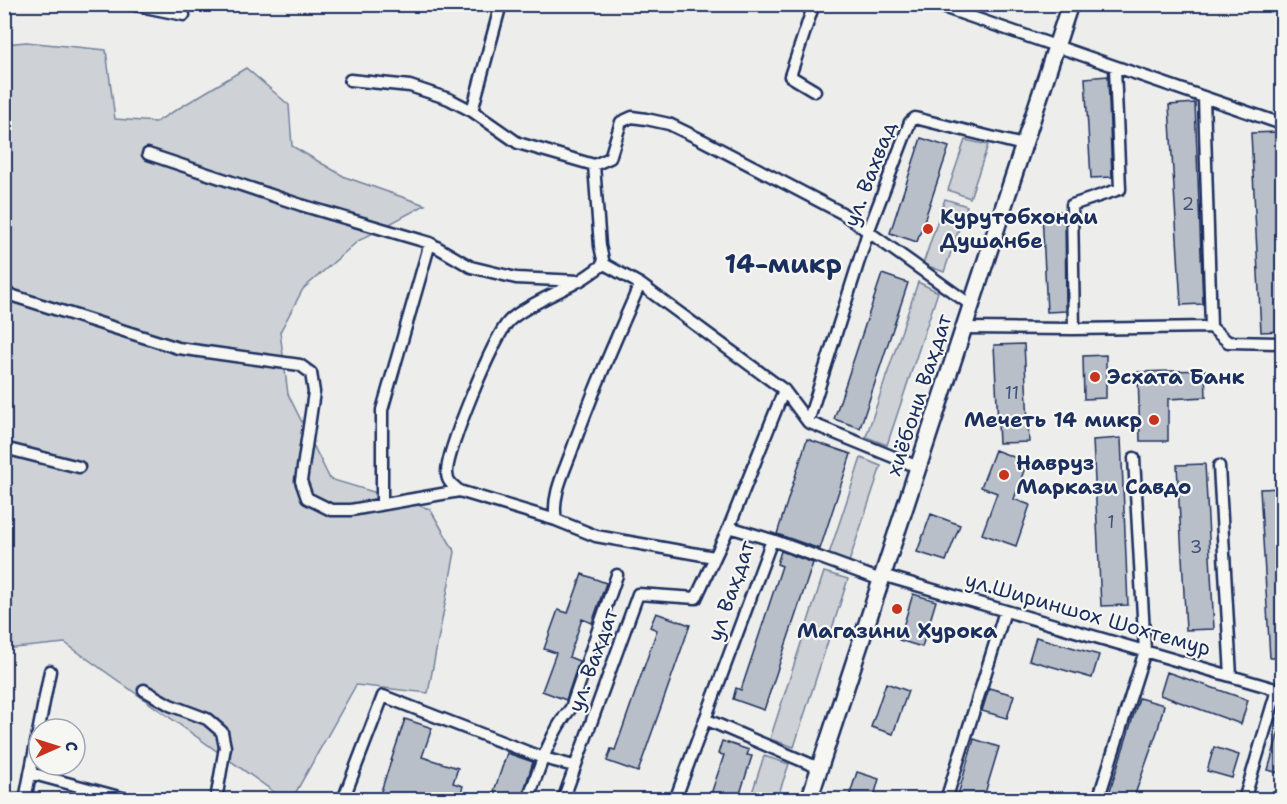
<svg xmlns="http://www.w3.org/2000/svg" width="1287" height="804" font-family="'Shantell Sans',sans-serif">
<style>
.green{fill:#ced2d7;stroke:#74809a;stroke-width:1.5}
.building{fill:#b9bfc8;stroke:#1b2f5e;stroke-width:1.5}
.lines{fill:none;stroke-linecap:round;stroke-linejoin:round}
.minor-casing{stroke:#1b2f5e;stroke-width:15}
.secondary-casing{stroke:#1b2f5e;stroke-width:20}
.minor{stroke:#f6f6f2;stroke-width:10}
.secondary{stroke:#f6f6f2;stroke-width:15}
.poi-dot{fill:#c8321e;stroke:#f6f6f2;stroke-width:2}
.labels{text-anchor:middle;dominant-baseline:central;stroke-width:4.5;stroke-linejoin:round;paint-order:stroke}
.number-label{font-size:18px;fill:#425378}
.street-label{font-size:21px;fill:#1b2f5e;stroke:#f6f6f2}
.poi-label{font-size:21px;font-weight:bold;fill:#1b2f5e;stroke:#f6f6f2;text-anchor:start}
.district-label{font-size:27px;font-weight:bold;fill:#1b2f5e;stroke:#f6f6f2}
</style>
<rect width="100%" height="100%" fill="#edeeec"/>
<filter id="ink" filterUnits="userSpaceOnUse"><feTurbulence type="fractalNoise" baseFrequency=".0167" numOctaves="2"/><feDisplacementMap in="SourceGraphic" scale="12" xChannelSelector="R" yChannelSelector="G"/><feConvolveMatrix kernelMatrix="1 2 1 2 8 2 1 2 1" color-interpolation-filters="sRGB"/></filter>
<g filter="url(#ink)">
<path class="green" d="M 26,42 L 106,50 L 115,119 L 156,122 L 246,68 L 289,105 L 292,146 L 345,177 L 425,205 L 358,241 L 303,289 L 280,332 L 288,394 L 330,479 L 430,509 L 455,552 L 428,693 L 356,685 L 292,799 L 284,799 L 65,643 L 5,649 L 5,44 Z
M 965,140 L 988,145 L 970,198 L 948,190 Z
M 945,199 L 967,206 L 944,272 L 923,264 Z
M 918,282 L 938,292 L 887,445 L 866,437 Z
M 861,458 L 881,466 L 849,562 L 829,554 Z
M 824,572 L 848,579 L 794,747 L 770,739 Z
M 764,756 L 789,764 L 777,799 L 750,799 Z"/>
<path class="building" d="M 1108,76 L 1112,177 L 1091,178 L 1085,78 Z
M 1195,103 L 1203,304 L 1181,305 L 1169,105 Z
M 1278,132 L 1282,216 L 1282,331 L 1261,332 L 1251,133 Z
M 921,138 L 949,147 L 917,242 L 890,233 Z
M 1065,211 L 1066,311 L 1047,312 L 1042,212 Z
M 882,274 L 908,283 L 860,428 L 834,419 Z
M 1024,344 L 1029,442 L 999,443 L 994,345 Z
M 1106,355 L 1106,398 L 1084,399 L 1083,356 Z
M 1205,370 L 1206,397 L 1168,399 L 1168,441 L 1140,441 L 1138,372 Z
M 1121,438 L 1128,605 L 1101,606 L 1093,440 Z
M 807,439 L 851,454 L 820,549 L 777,534 Z
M 995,450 L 1027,462 L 1014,499 L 1030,505 L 1016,546 L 982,534 L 997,493 L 981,487 Z
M 1205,464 L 1214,629 L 1186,630 L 1177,465 Z
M 1282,488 L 1282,658 L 1270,658 L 1260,489 Z
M 931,514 L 960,525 L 946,561 L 917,552 Z
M 781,551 L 813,563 L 764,710 L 733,699 L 736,688 L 741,690 L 782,566 L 777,564 Z
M 582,574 L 606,583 L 592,623 L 582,619 L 569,657 L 579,661 L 566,700 L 542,691 L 556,653 L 544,649 L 558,610 L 568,613 Z
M 913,594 L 936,601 L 922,647 L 899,640 Z
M 656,613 L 690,625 L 638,772 L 607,761 L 611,749 L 615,750 L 657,630 L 650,627 Z
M 1036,637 L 1099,655 L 1092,678 L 1029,660 Z
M 1167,672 L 1248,700 L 1241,724 L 1160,695 Z
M 886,683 L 908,691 L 893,734 L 871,727 Z
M 989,688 L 1014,695 L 1007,718 L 982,711 Z
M 1139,698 L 1164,705 L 1158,729 L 1133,800 L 1107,800 Z
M 405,719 L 432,728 L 422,757 L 458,768 L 453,783 L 463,786 L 459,800 L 378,800 Z
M 1279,731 L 1282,731 L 1282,774 L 1268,770 Z
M 974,739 L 999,747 L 983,800 L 973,800 L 958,795 Z
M 722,741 L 749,750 L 747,755 L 752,756 L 738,800 L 709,800 L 724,755 L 718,754 Z
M 1214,747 L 1239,755 L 1232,778 L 1207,771 Z
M 507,753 L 533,762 L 521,800 L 491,800 Z
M 857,772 L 879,779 L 873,800 L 848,800 Z"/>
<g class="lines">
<g class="minor-casing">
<path id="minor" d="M 130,4 L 184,15
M 814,4 L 790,76 L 815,91
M 934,4 L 1282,124
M 350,80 L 410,86 L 449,99 L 472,111 L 518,143 L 594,165 L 610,158 L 621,122 L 632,117 L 646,119 L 669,124 L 702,140 L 842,213 L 971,305
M 1204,98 L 1211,327
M 472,111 L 501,4
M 148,154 L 301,205 L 430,243 L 471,267 L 516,278 L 579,281
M 594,165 L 600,246 L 604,264 L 640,284 L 784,390 L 808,422 L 918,467
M 640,284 C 616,339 592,393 572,450 C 564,472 551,497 556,520 L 596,536 L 714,557
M 4,293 L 178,348 L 300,365 L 311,373 L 314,392 L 301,481 L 307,498 L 331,510 L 351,510 L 459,491
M 963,328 L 1074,329 L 1211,327 L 1228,342 L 1282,343
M 1074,329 L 1072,205 L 1120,189 L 1115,68
M 808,422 L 868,232 L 910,122 L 915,118 L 1023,145
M 4,448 L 79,467
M 1219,466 L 1231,676
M 382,504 L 382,410 L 430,243
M 556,520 L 459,491 C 453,485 447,482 447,473 C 446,452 494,336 509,321 C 523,307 559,292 577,282 C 587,277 595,270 604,264
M 772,540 L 881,580
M 882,575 L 1282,691
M 144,690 L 170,705 L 207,719 L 222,732 L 225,747 L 216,800
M 705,719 L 819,768
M 30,773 L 130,800
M 25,800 L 50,671
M 343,800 L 383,696 L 543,758 L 574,766
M 528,800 C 539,769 550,733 571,708 L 617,575
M 563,800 L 638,594 L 696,598 L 729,527
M 675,800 L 772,540 L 729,527 L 784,390
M 946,800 L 1005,611
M 1098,800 L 1145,651 L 1134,458
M 1244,800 L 1277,690"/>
</g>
<g class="secondary-casing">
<path id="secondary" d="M 809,800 L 1070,4"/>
</g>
<use href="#minor" class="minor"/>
<use href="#secondary" class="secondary"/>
</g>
</g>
<g class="poi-dot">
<circle cx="928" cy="229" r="6"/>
<circle cx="1095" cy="377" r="6"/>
<circle cx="1154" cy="420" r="6"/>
<circle cx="1004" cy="475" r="6"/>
<circle cx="897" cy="609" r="6"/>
</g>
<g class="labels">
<g class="number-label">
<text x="1188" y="204">2</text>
<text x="1012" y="393">11</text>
<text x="1111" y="522">1</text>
<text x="1196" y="547">3</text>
</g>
<g class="street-label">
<text transform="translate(870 174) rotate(-69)">ул. Вахвад</text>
<text transform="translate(919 395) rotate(-72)">хиёбони Ваҳдат</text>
<text transform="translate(731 591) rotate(-71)">ул Ваҳдат</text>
<text transform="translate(1088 614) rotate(16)">ул.Шириншох Шохтемур</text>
<text transform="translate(593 660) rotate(-70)">ул. Вахдат</text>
</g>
<g class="poi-label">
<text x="940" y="217">Курутобхонаи<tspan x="940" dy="24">Душанбе</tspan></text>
<text x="1107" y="377">Эсхата Банк</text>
<text x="1142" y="420" text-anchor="end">Мечеть 14 микр</text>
<text x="1016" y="463">Навруз<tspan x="1016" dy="24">Маркази Савдо</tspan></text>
<text x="897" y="631" text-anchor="middle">Магазини Хурока</text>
</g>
<g class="district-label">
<text x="783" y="263">14-микр</text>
</g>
</g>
<rect width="1287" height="804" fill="none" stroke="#f6f6f2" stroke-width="24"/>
<rect x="12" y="12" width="1263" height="780" fill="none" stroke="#1b2f5e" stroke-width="2" filter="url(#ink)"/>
<g transform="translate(57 747) rotate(87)"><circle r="28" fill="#f6f6f2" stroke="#9ea6b7" stroke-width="1.5"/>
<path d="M0-4.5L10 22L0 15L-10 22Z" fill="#c8321e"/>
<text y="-9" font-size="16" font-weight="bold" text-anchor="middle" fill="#1b2f5e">С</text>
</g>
</svg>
